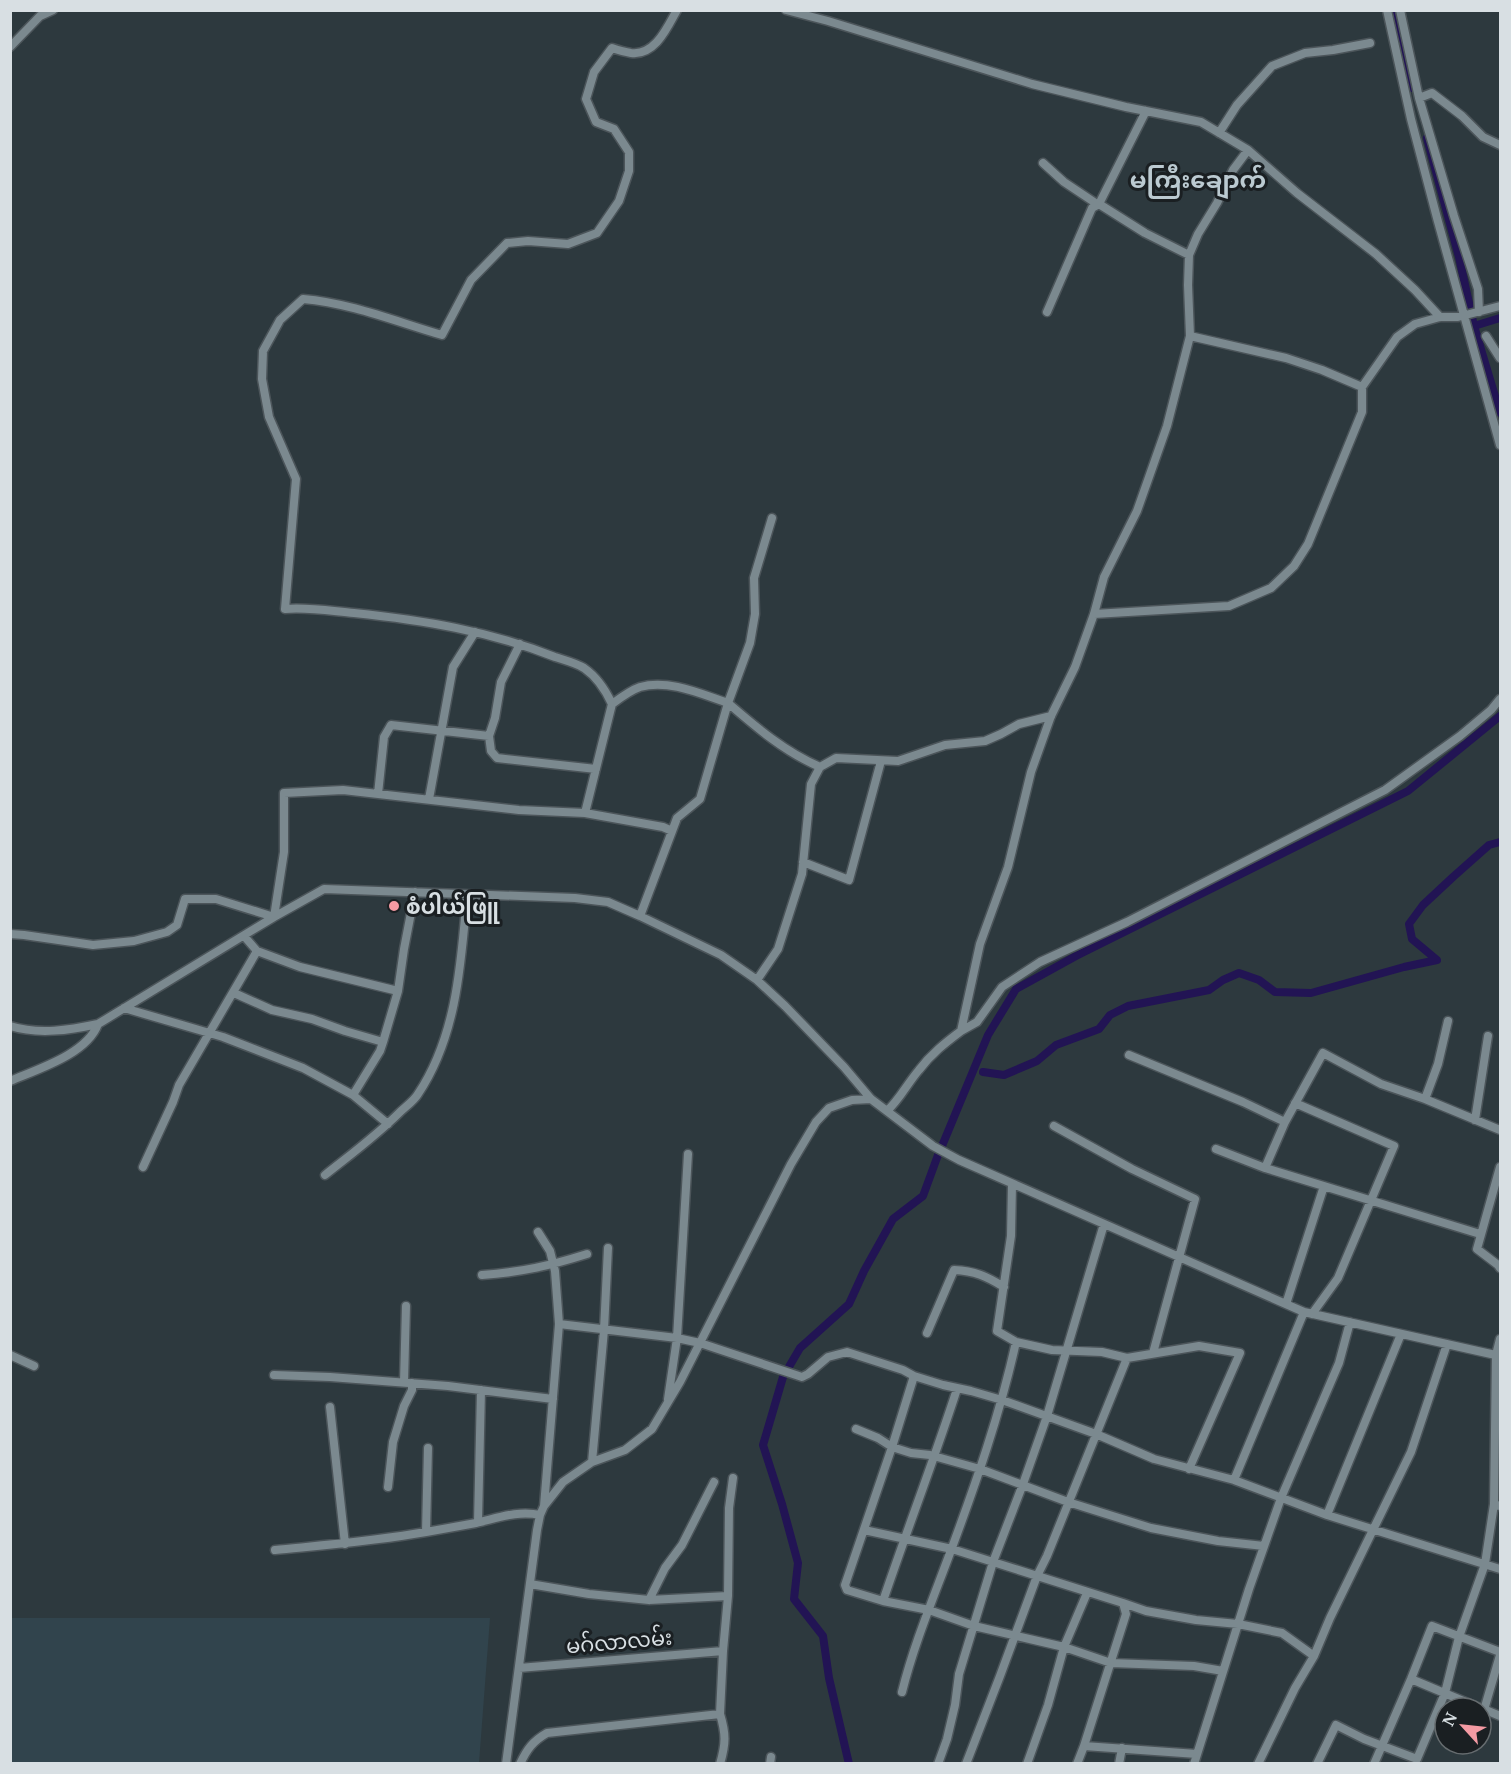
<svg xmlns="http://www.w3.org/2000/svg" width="1511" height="1774" font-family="'Noto Serif','Noto Sans Myanmar',serif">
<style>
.built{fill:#31444d}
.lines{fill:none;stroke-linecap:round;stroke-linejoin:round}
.canal{stroke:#221454;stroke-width:8}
.minor-casing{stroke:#4c555a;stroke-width:11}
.minor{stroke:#7b898f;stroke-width:8}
.poi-dot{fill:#f49aa3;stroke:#1a1f22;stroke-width:2}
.labels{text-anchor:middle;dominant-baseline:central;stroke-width:6;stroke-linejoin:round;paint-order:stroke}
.poi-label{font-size:21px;font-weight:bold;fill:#d8dfe3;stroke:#1a1f22;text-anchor:start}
.street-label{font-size:21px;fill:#d8dfe3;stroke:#1a1f22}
.quarter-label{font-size:24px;font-weight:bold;fill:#bbcad1;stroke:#1a1f22}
</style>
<rect width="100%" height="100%" fill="#2d393e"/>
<path class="built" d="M 11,1618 L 490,1618 L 479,1763 L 11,1763 Z"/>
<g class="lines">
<path class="canal" d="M 1394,10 L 1413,88
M 1427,138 L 1459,257 L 1474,326 L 1500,413
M 1474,326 L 1500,318
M 983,1072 L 1004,1075 L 1037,1061 L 1056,1045 L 1099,1029 L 1110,1015 L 1128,1006 L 1209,990 L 1223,980 L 1239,973 L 1259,980 L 1275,992 L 1311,993 L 1404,967 L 1437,960 L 1412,939 L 1409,924 L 1423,905 L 1453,877 L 1489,845 L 1500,842
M 942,1146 L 988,1035 L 1016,989 L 1076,956 L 1408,791 L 1500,716
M 849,1764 L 829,1678 L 823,1636 L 794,1599 L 798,1563 L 782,1504 L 763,1445 L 783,1377 L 800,1348 L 849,1304 L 864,1271 L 893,1219 L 923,1196 L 938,1155"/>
<g class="minor-casing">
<path id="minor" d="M 677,10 C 667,28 655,56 631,53 C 625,52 618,50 612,48 L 594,72 L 586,99 L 596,122 L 614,129 L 629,152 L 629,171 L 619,201 L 597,233 L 568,244 L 528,241 L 507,243 L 471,280 L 442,335 C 397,322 351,303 303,299 L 280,320 L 263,351 L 262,379 L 269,417 L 296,479 L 285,609 C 308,607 331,611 354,613 C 422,620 490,631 555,657 C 564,660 576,663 584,668 C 597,677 606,691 612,704 C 620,698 631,690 640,687 C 669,679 701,694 728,703 L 750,643 L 755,614 L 754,578 L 772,518
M 786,10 L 828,21 L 1032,84 L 1126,107 L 1201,122 L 1248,150 L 1297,193 L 1376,254 L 1415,290 L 1440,317
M 1387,10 L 1411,119 L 1437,218 L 1500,445
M 1400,10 L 1419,98 L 1454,216 L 1478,289 L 1479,312
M 10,47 L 40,16 L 53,10
M 1419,98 L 1432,93 L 1462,116 L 1483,137 L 1500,145
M 1219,133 L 1237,105 L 1272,66 L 1305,53 L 1333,50 L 1370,43
M 1043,163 L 1064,182 L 1097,204
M 1099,204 L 1145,233 L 1189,255
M 1047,312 L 1092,208 L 1099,204 L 1146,111
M 1190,336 L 1286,358 L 1322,370 L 1362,387 L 1397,337 L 1415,324 L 1440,317 L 1458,317 L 1500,306
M 1486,336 L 1500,358
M 1094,614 L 1229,606 L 1271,588 L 1294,566 L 1308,544 L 1362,412 L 1362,387
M 489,736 L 491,751 L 497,758 L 596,769
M 378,794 L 384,737 L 391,725 L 489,736 L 495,718 L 501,682 L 520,644
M 429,799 L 453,667 L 475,632
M 585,813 L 612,704
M 803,862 L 849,880 L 881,761
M 640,916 L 677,818 L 700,799 L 728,703 C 757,728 785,752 820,767
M 10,934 L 24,935 L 93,945 L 134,941 L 167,932 L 177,925 L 185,899 L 216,899 L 274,917 L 284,852 L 284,793 L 343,790 L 519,810 L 585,813 L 663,827 L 672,831
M 257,951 L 300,967 L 398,991
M 757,980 L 778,949 L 802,874 L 811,784 L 820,767 L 836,758 L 898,761 L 945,745 L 985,741 L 1001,734 L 1019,724 L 1051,716
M 234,993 L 272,1010 L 312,1019 L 345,1031 L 383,1042
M 124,1008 L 223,1037 L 303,1068 L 353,1095 L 388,1124
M 10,1026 C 39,1035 70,1030 98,1024 L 274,917 L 324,889 L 575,898 L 608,902 L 640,916 L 721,955 L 757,980 L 785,1006 L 844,1067 L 871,1099 L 933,1146 L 959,1160 L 1304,1312 L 1500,1356
M 961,1031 L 977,1022 L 1002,987 L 1040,962 L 1127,922 L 1385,790 L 1460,736 L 1491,710 L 1500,699
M 1129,1055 L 1243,1102 L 1285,1122
M 10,1081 C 38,1069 87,1054 98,1024
M 353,1095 L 380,1051 L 383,1042 L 398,991 L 404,949 L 415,892
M 1425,1099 L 1438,1064 L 1448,1021
M 1295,1103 L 1394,1146 L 1338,1278 L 1312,1314
M 887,1111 C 900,1099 907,1084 919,1070 C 931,1054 945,1043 961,1031 L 980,944 L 1008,867 L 1031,772 L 1051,716 L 1075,667 L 1094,614 L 1104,577 L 1137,511 L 1167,426 L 1190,336 L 1188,285 L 1189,255 L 1198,234 L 1217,203 L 1233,170 L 1248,150
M 1475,1120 L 1488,1036
M 1054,1126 L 1132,1169 L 1195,1199 L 1153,1353
M 1216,1149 L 1265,1168 L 1480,1234
M 143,1167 L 173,1102 L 179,1085 L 257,951 L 244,936
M 1500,1167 L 1477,1249 L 1498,1265 L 1500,1268
M 1265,1168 L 1285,1122 L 1323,1053 L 1381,1084 L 1425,1099 L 1500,1130
M 325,1175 C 350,1155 376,1136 399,1113 C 405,1107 414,1101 418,1094 C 457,1036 461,963 467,895
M 1012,1184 L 1011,1236 L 997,1331 L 1016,1342 L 1052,1350 L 1102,1352 L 1127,1358 L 1199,1346 L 1240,1353 L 1189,1469
M 538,1232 L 550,1251 L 555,1271 L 559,1324 L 544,1506
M 482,1275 C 522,1272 549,1266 587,1254
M 1286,1304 L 1324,1186
M 559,1324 L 677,1338 L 700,1343 L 802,1377 L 808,1374 L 828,1357 L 847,1352 L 903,1370 L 914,1376 L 943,1385 L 971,1391 L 1002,1400 L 1096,1434 L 1154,1459 L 1234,1480 L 1327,1515 L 1500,1569
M 927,1333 L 954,1270 C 975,1271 986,1276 1004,1287
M 1500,1339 L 1496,1355 L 1494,1504 L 1500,1506
M 10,1355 L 34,1366
M 274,1375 L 330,1377 L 448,1386 L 553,1399
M 914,1376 L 892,1447 L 845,1585 L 847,1590 L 883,1601 L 929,1610 L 974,1626 L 1064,1647 L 1111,1663 L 1194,1666 L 1223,1671
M 404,1382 L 406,1306
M 668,1399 L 677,1338 L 688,1154
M 330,1407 L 345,1544
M 856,1429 L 878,1438 L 892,1447 L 911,1453 L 930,1455 L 980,1469 L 1068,1502 L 1151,1528 L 1218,1541 L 1264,1546
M 592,1462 L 604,1330 L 608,1248
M 1234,1480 L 1304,1312
M 388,1487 L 393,1442 L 404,1406 L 412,1390 L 412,1383
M 1327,1515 L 1401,1334
M 478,1522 L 481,1390
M 864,1530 L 952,1549 L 1123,1603 L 1126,1614 L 1084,1746 L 1077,1764
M 426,1532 L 428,1448
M 275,1550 C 325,1545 376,1541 426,1532 C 443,1529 460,1526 476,1523 C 498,1518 518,1510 540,1515
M 530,1584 L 589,1594 L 649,1600 L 728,1596
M 649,1600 L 665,1568 L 682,1545 L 714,1482
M 883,1601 C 907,1530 934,1460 957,1389
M 1123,1603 L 1146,1611 L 1196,1620 L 1238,1624 L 1282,1633 L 1314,1656
M 519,1668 L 723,1651
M 1411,1679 L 1480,1708
M 902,1692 C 914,1644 933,1599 950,1553 C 976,1483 1000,1414 1016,1342
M 1481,1708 L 1500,1716
M 1484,1710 L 1500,1655
M 720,1714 L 723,1651 L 728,1596 L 729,1508 L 733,1478
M 1084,1746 L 1197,1754
M 506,1764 L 537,1530 L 540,1515 L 544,1506 L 563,1482 L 592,1462 L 625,1450 L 652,1429 L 680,1382 L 791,1164 L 816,1122 L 829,1108 L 852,1100 L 871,1099
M 520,1764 C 527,1749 533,1741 547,1733 L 720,1714 C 726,1734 726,1743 720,1764
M 770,1764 L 771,1757
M 938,1764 L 947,1739 L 955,1705 L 959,1674 L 993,1562 L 1023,1484 L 1047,1416 L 1104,1224
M 966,1764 L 1000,1676 L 1037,1576 L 1047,1556 L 1127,1358
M 1027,1764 L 1048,1705 L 1064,1647 L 1087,1593
M 1119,1764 L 1122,1748
M 1194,1764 L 1249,1589 L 1281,1498 L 1339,1363 L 1350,1322
M 1258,1764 L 1295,1688 L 1314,1656 L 1330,1618 L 1411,1452 L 1447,1344
M 1317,1764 L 1336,1725 L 1364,1739 L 1417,1759 L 1445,1693 L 1459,1637 L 1485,1564 L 1494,1504
M 1374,1764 L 1411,1679 L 1432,1626 L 1500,1652"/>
</g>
<use href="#minor" class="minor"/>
</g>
<circle class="poi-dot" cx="394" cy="906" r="6"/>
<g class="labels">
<g class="poi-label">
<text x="406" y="906">စံပါယ်ဖြူ</text>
</g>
<g class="street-label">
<text transform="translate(619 1641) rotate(-5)">မဂ်လာလမ်း</text>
</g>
<g class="quarter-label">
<text x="1198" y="178">မကြီးချောက်</text>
</g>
</g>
<rect width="1511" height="1774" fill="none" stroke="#d8dfe3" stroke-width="24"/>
<g transform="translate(1463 1726) rotate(297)"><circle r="28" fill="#1a1f22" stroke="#666c6f" stroke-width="1.5"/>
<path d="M0-4.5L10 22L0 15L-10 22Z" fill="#f49aa3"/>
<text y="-9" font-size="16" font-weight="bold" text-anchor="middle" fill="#d8dfe3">N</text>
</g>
</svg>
